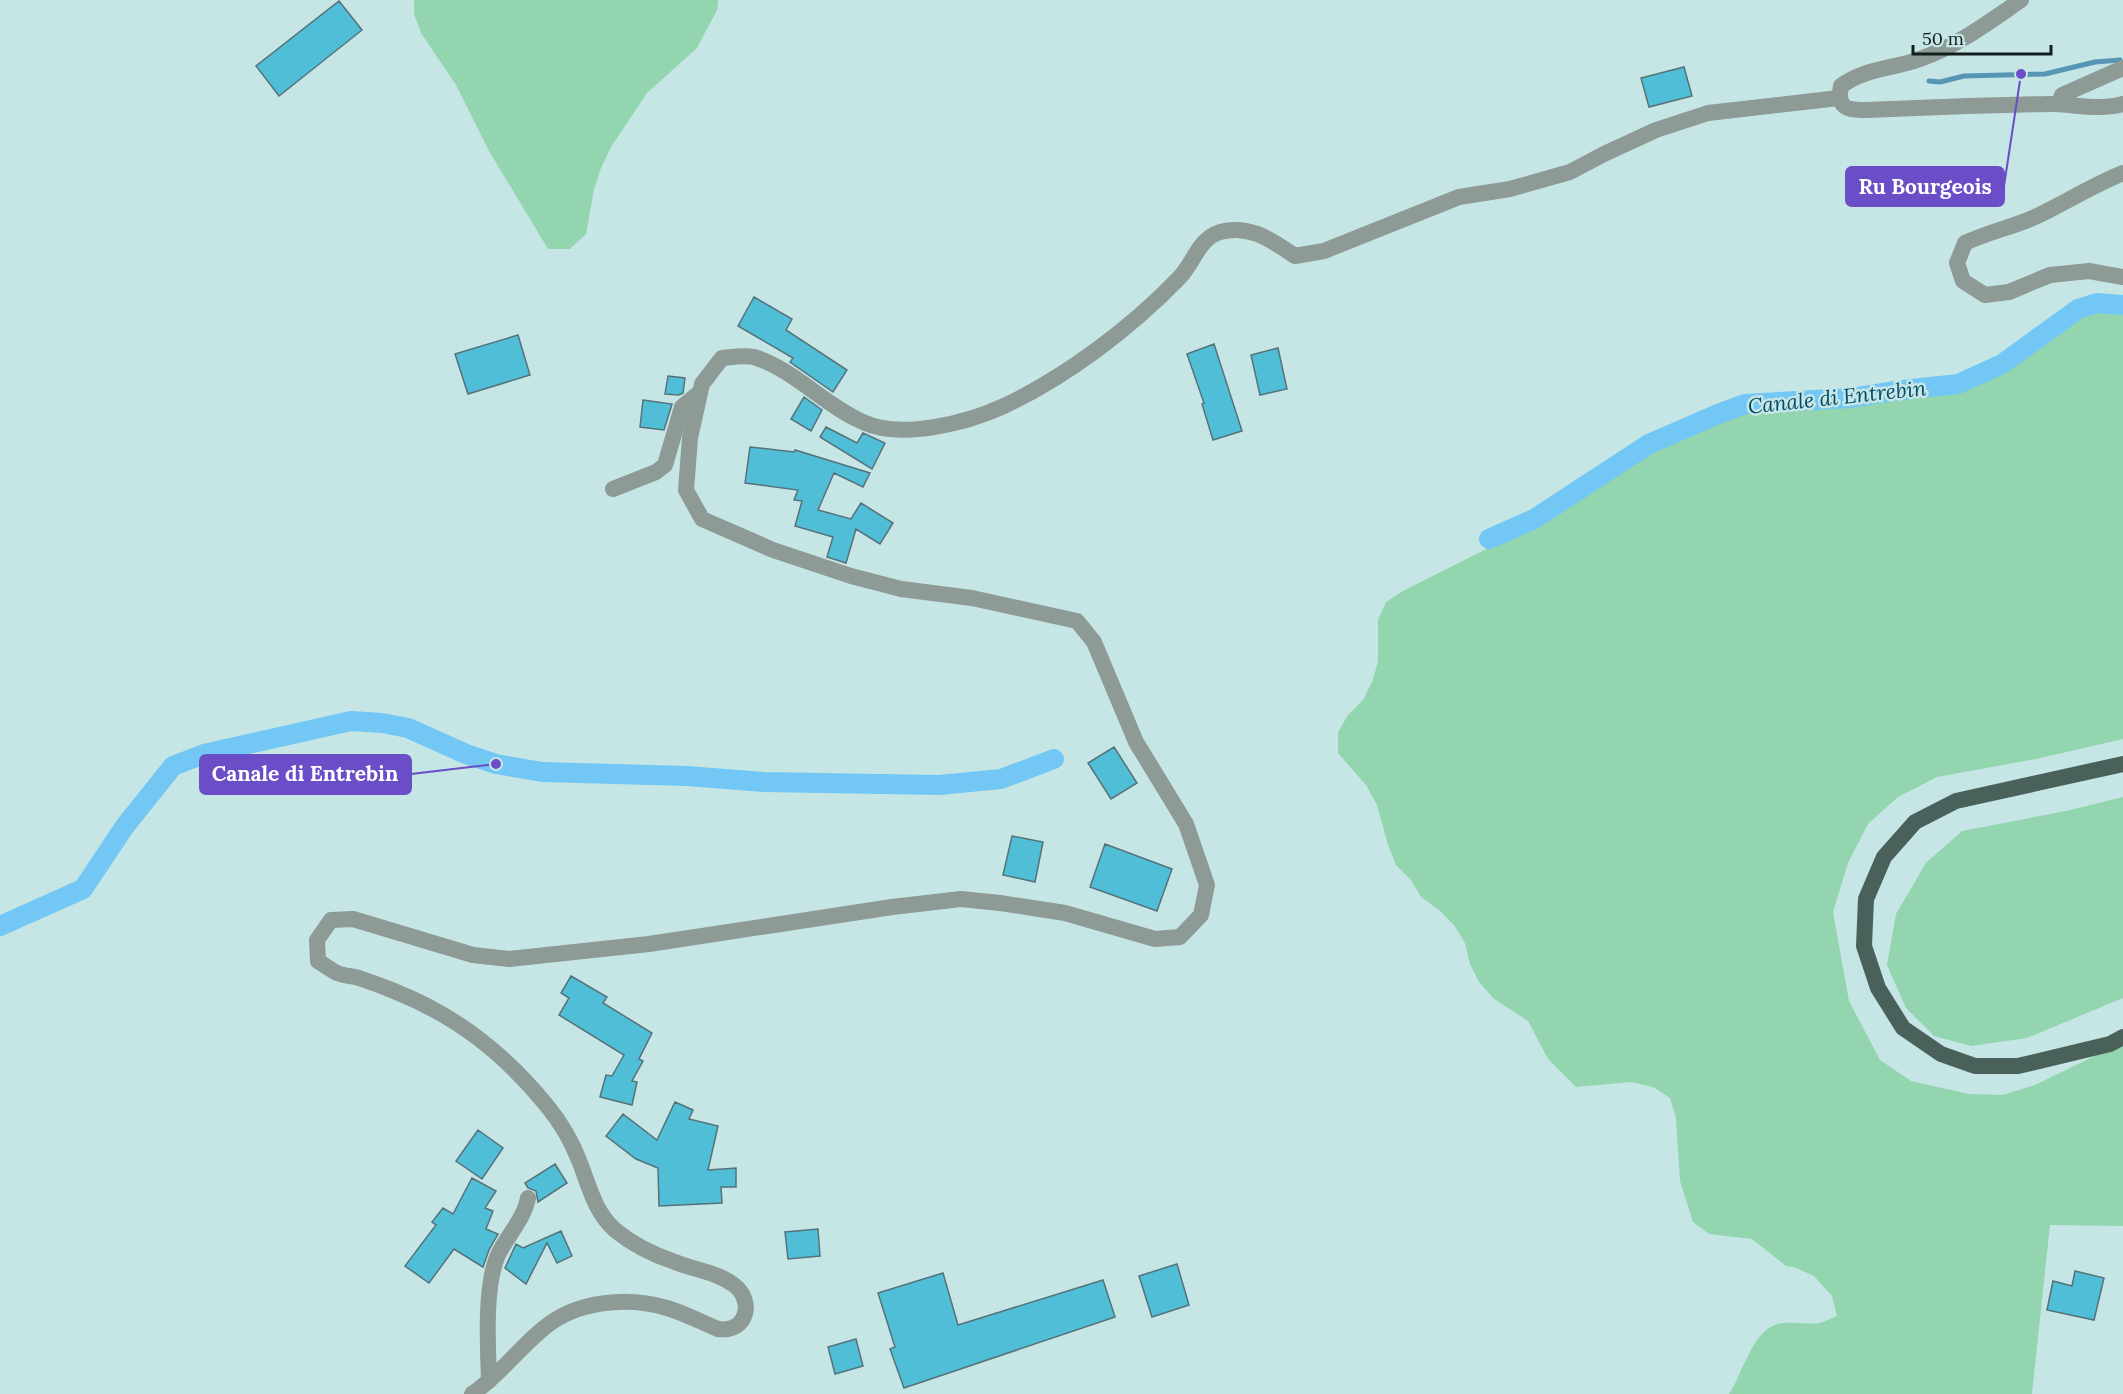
<svg xmlns="http://www.w3.org/2000/svg" width="2123" height="1394" font-family="Lora,serif">
<style>
.green{fill:#93d5af}
.lines{fill:none;stroke-linecap:round;stroke-linejoin:round}
.stream{stroke:#5695b4;stroke-width:5}
.canal{stroke:#72c7f4;stroke-width:20}
.building{fill:#50bed7;stroke:#567279;stroke-width:1.5}
.minor{stroke:#8d9a96;stroke-width:16}
.tertiary{stroke:#8d9a96;stroke-width:16}
.primary{stroke:#4a615b;stroke-width:16}
.labels{text-anchor:middle;dominant-baseline:central;stroke-width:5;stroke-linejoin:round;paint-order:stroke}
.water-label{font-size:21px;font-style:italic;fill:#004c69;stroke:#c6e6e6}
.leader{fill:none;stroke:#6b4ec7;stroke-width:2}
.callout-dot{fill:#6b4ec7;stroke:#c6e6e6;stroke-width:2}
.callout{fill:#6b4ec7;stroke:#6b4ec7;stroke-width:2}
.callout-label{font-size:21px;text-anchor:middle;font-weight:bold;fill:#fff}
</style>
<rect width="100%" height="100%" fill="#c6e6e6"/>
<path class="green" d="M 414,0 L 718,0 L 717,10 L 697,48 L 647,93 L 611,147 L 601,168 L 594,189 L 586,234 L 570,249 L 548,249 L 489,151 L 456,85 L 421,33 L 414,14 Z
M 2104,307 L 2123,309 L 2123,739 L 2036,759 L 1937,777 L 1898,797 L 1868,824 L 1848,863 L 1833,912 L 1849,1001 L 1880,1060 L 1911,1081 L 1969,1094 L 2003,1095 L 2035,1085 L 2123,1042 L 2123,1226 L 2050,1225 L 2032,1394 L 1729,1394 C 1742,1375 1753,1329 1778,1324 C 1792,1321 1807,1325 1820,1323 C 1826,1321 1832,1318 1837,1316 L 1832,1296 L 1814,1276 L 1794,1267 L 1786,1266 L 1752,1239 L 1709,1234 L 1693,1222 L 1680,1181 L 1676,1118 L 1670,1098 L 1653,1087 L 1631,1082 L 1576,1087 L 1548,1059 L 1528,1021 L 1493,998 L 1479,982 L 1470,964 L 1465,943 L 1454,925 L 1439,910 L 1421,897 L 1411,880 L 1396,865 L 1388,845 L 1377,805 L 1366,785 L 1338,753 L 1338,732 L 1348,715 L 1363,700 L 1372,682 L 1378,662 L 1378,620 L 1386,602 L 1403,591 L 1524,530 L 1612,473 L 1715,421 L 1743,409 L 1767,405 L 1815,406 L 1950,390 L 1983,379 L 2012,362 L 2063,322 L 2084,309 Z
M 2123,797 L 2123,998 L 2027,1038 L 1971,1046 L 1934,1036 L 1906,1008 L 1887,965 L 1896,914 L 1926,863 L 1962,831 L 2066,811 Z"/>
<g class="lines">
<path class="stream" d="M 1929,81 L 1940,82 L 1964,76 L 2045,74 L 2095,62 L 2120,60"/>
<path class="canal" d="M 1489,539 L 1534,519 L 1649,444 L 1718,414 L 1745,404 L 1851,398 L 1894,391 L 1958,384 L 2002,364 L 2078,309 L 2097,303 L 2123,305
M 0,926 L 83,889 L 125,826 L 173,766 L 204,754 L 351,721 L 382,723 L 408,728 L 466,754 L 496,764 L 542,772 L 687,776 L 764,782 L 939,785 L 1001,779 L 1054,759"/>
</g>
<path class="building" d="M 339,1 L 362,30 L 279,96 L 256,66 Z
M 1684,67 L 1692,96 L 1649,107 L 1641,78 Z
M 754,297 L 792,319 L 786,330 L 847,370 L 833,392 L 790,362 L 793,358 L 738,326 Z
M 518,335 L 530,375 L 468,394 L 455,354 Z
M 1214,344 L 1242,431 L 1213,440 L 1202,404 L 1204,403 L 1187,354 Z
M 1278,348 L 1287,389 L 1260,395 L 1251,355 Z
M 668,376 L 685,378 L 683,393 L 679,395 L 665,394 Z
M 804,397 L 822,410 L 811,431 L 791,419 Z
M 643,400 L 672,404 L 664,430 L 640,427 Z
M 826,427 L 857,443 L 863,433 L 885,443 L 872,469 L 820,437 Z
M 750,447 L 794,452 L 795,450 L 870,473 L 863,487 L 834,473 L 818,510 L 851,519 L 861,503 L 893,523 L 880,544 L 856,529 L 846,563 L 827,557 L 833,537 L 795,526 L 802,501 L 794,500 L 798,490 L 745,483 Z
M 1114,747 L 1137,783 L 1111,799 L 1088,763 Z
M 1012,836 L 1043,842 L 1035,882 L 1003,875 Z
M 1105,844 L 1172,869 L 1157,911 L 1090,887 Z
M 571,976 L 607,997 L 603,1003 L 652,1033 L 639,1059 L 643,1061 L 632,1081 L 637,1082 L 632,1105 L 600,1097 L 606,1075 L 612,1076 L 624,1055 L 559,1015 L 569,998 L 561,993 Z
M 675,1102 L 693,1110 L 689,1119 L 718,1126 L 708,1170 L 736,1168 L 736,1187 L 721,1187 L 722,1203 L 659,1206 L 658,1168 L 636,1159 L 606,1136 L 623,1114 L 657,1140 Z
M 478,1130 L 503,1148 L 482,1179 L 456,1161 Z
M 555,1164 L 567,1183 L 538,1202 L 536,1191 L 528,1188 L 525,1183 Z
M 472,1178 L 496,1191 L 485,1208 L 493,1211 L 486,1229 L 498,1234 L 489,1250 L 483,1267 L 454,1249 L 429,1283 L 405,1266 L 436,1225 L 432,1222 L 443,1208 L 453,1214 Z
M 818,1229 L 820,1256 L 788,1259 L 785,1232 Z
M 561,1231 L 572,1256 L 557,1263 L 547,1243 L 526,1284 L 505,1268 L 516,1244 L 523,1248 Z
M 1177,1264 L 1189,1305 L 1152,1317 L 1139,1276 Z
M 2075,1271 L 2104,1278 L 2094,1320 L 2047,1310 L 2053,1281 L 2072,1286 Z
M 943,1273 L 958,1325 L 1103,1280 L 1115,1317 L 904,1388 L 890,1349 L 895,1347 L 878,1293 Z
M 856,1339 L 863,1366 L 835,1374 L 828,1347 Z"/>
<g class="lines">
<path class="minor" d="M 2021,0 C 1989,22 1957,46 1920,59 C 1893,69 1865,68 1841,86 C 1837,108 1846,110 1866,110 C 1927,107 1988,105 2050,104 C 2073,104 2100,111 2123,104
M 2059,104 L 2062,95 L 2123,68
M 2123,173 C 2093,185 2065,203 2035,217 C 2013,227 1988,232 1965,243 L 1957,263 L 1963,281 L 1985,295 L 2009,292 L 2050,275 L 2089,271 L 2123,277
M 613,489 L 656,472 L 665,465 L 682,407 L 699,393
M 489,1381 C 488,1346 484,1286 498,1255 C 507,1236 524,1219 528,1198"/>
<path class="tertiary" d="M 472,1394 C 499,1376 519,1348 544,1328 C 576,1301 627,1296 667,1308 C 684,1313 701,1322 718,1329 C 747,1333 755,1301 734,1285 C 717,1272 695,1270 675,1262 C 654,1255 632,1244 615,1230 C 593,1210 589,1184 578,1158 C 571,1140 560,1122 548,1107 C 505,1054 457,1016 394,991 C 382,986 371,982 359,978 C 352,976 344,976 337,973 C 331,970 324,965 318,961 L 317,940 L 331,920 L 353,919 L 473,955 L 509,959 L 649,944 L 892,907 L 961,899 L 1000,903 L 1065,913 L 1155,939 L 1180,937 L 1201,915 L 1207,885 L 1186,824 L 1136,742 L 1094,642 L 1077,621 L 972,598 L 901,589 L 851,576 L 773,550 L 702,519 L 686,490 L 690,438 L 702,384 L 722,358 C 732,357 745,355 754,357 C 795,370 824,405 863,422 C 901,440 967,423 1004,406 C 1066,377 1132,327 1179,278 C 1194,263 1198,239 1220,232 C 1250,224 1271,240 1295,256 L 1324,251 L 1459,197 L 1510,189 L 1570,172 L 1604,154 L 1656,130 L 1708,113 L 1839,98"/>
<path class="primary" d="M 2123,764 L 1956,801 L 1915,822 L 1884,857 L 1866,899 L 1864,946 L 1878,988 L 1903,1028 L 1941,1054 L 1975,1066 L 2018,1066 L 2110,1044 L 2123,1037"/>
</g>
<g class="labels">
<g class="water-label">
<text transform="translate(1837 397) rotate(-6)">Canale di Entrebin</text>
</g>
</g>
<path class="leader" d="M2021 74L2004 186M496 764L411 774"/>
<g class="callout-dot">
<circle cx="2021" cy="74" r="6"/>
<circle cx="496" cy="764" r="6"/>
</g>
<g class="callout">
<rect x="1846" y="167" width="158" height="39" rx="6"/>
<rect x="200" y="755" width="211" height="39" rx="6"/>
</g>
<g class="callout-label">
<text x="1925" y="194">Ru Bourgeois</text>
<text x="305" y="781">Canale di Entrebin</text>
</g>
<path d="M1913 45v9h138v-9" fill="none" stroke="#131f1f" stroke-width="3"/>
<text x="1922" y="45" font-size="18" fill="#131f1f" stroke="#c6e6e6" stroke-width="4.5" paint-order="stroke">50 m</text>
</svg>
